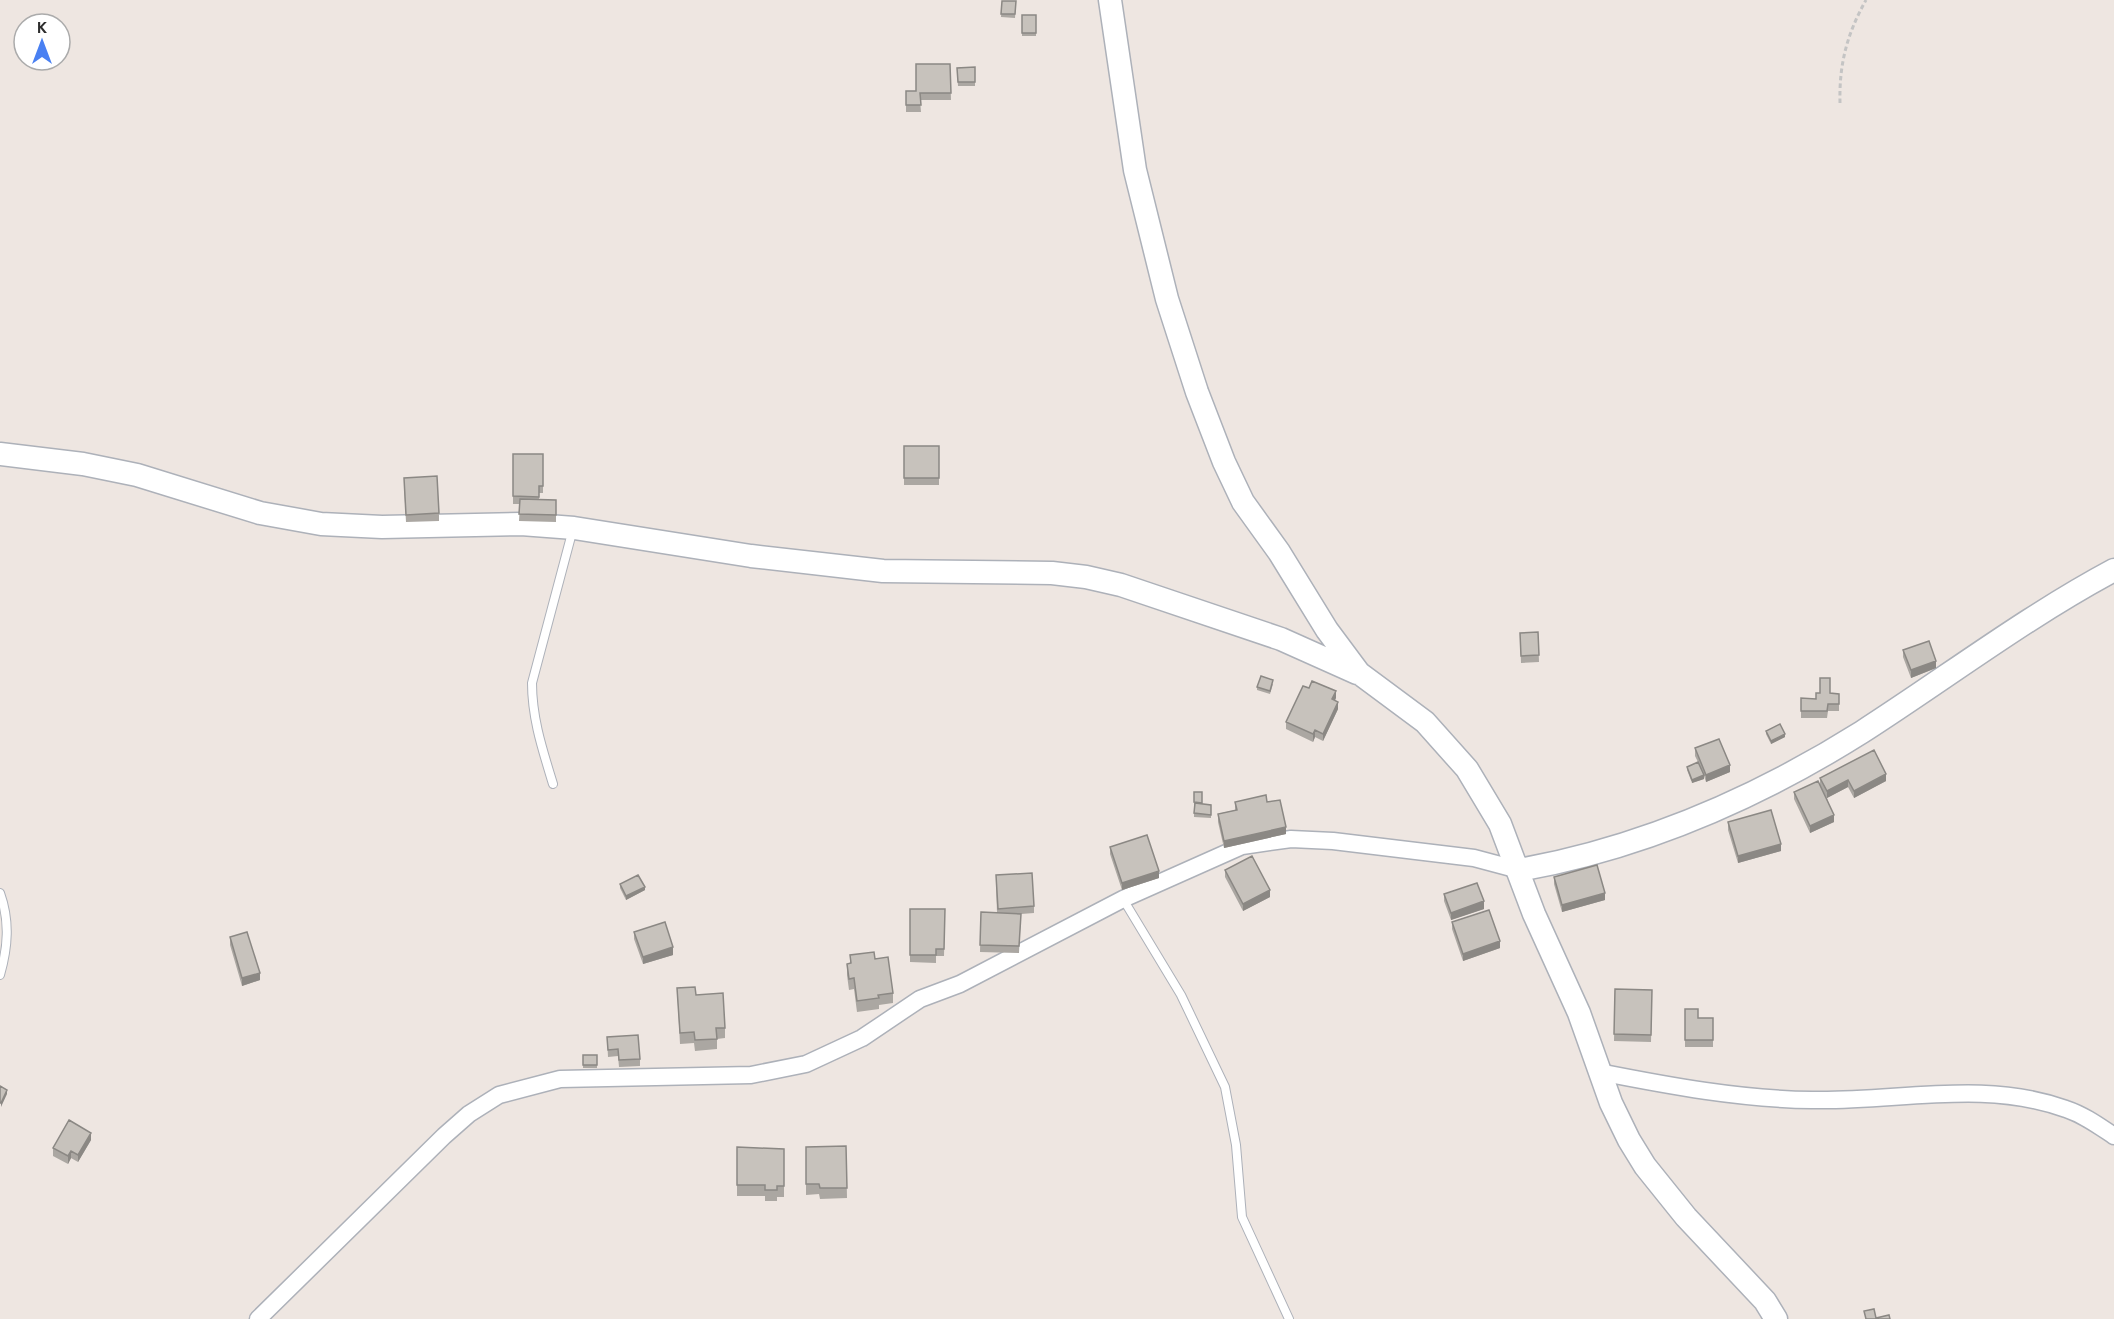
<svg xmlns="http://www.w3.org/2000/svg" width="2114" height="1319" font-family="'Space Grotesk',sans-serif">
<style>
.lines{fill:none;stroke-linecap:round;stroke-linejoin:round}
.lane-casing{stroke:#adb1b9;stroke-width:10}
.street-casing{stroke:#adb1b9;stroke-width:19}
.secondary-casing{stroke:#adb1b9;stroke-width:25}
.path{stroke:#c4c4c4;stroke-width:3;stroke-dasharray:4.5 3;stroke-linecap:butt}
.lane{stroke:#fff;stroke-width:8}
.street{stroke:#fff;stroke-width:16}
.secondary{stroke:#fff;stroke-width:22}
.wall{fill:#aba7a2}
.shaded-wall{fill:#8b8884}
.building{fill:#c7c2bc;stroke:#8b8884;stroke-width:1.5}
</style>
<rect width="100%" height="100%" fill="#eee6e1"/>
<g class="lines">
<g class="lane-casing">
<path id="lane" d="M 553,784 C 543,751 532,719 532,683 L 573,529
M 0,893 C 10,921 8,947 0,975
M 1123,899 L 1181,995 L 1225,1087 L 1236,1145 L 1242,1217 L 1289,1319"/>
</g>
<g class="street-casing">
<path id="street" d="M 1599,1072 C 1670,1086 1740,1099 1812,1100 C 1898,1102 1983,1079 2066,1109 C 2084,1115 2099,1126 2114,1136
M 258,1319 L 444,1136 L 469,1114 L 499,1095 L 560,1079 L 751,1075 L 806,1064 L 862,1038 L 920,999 L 960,984 L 1123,899 L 1242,846 L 1291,839 L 1333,841 L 1474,858 L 1519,870"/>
</g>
<g class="secondary-casing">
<path id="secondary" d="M 1110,0 L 1135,170 L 1167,299 L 1197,392 L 1224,462 L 1243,502 L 1279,552 L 1327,630 L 1359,673 L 1425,722 L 1467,769 L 1500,824 L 1534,914 L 1579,1013 L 1611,1103 L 1629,1140 L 1645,1166 L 1686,1217 L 1765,1301 L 1776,1319
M 0,454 L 83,464 L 137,475 L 260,513 L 321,524 L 382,527 L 521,524 L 574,528 L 751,556 L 883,571 L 1052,573 L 1086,577 L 1121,585 L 1281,639 L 1357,673
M 1519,870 C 1642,848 1757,798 1862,732 C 1946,678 2026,617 2114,570"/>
</g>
<path class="path" d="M 1840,103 C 1839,64 1847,34 1866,0"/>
<use href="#lane" class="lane"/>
<use href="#street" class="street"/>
<use href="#secondary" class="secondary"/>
</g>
<path class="wall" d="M 1002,1 L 1016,1 L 1015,18 L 1001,17 Z
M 1022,15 L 1036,15 L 1036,36 L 1022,36 Z
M 950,64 L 951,100 L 920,100 L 921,112 L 906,112 L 906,91 L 916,91 Z
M 975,67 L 975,86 L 958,86 L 957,68 Z
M 904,446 L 939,446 L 939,485 L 904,485 Z
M 513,454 L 543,454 L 543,493 L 539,493 L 539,500 L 556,500 L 556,522 L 519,521 L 520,504 L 513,504 Z
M 404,485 L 439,513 L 439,521 L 406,522 Z
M 1538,632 L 1539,662 L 1521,663 L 1520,633 Z
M 1903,650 L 1936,668 L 1911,678 L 1903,657 Z
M 1273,684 L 1270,694 L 1257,690 L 1257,687 Z
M 1830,693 L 1839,694 L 1839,711 L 1828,711 L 1827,718 L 1801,718 L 1801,698 L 1816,699 Z
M 1336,698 L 1335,700 L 1338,709 L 1323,741 L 1315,737 L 1313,742 L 1286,729 L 1286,722 Z
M 1766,731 L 1785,737 L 1771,744 L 1766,734 Z
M 1695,748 L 1730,772 L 1706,782 L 1704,776 L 1704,779 L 1692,783 L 1687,770 L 1687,767 L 1698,762 L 1695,756 Z
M 1820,778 L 1886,781 L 1854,798 L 1848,787 L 1827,798 L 1834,822 L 1810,833 L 1794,799 L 1794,792 L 1820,784 Z
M 1194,792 L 1202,792 L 1202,804 L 1211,805 L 1211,818 L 1194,817 Z
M 1235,802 L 1267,802 L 1286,834 L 1224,848 L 1218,822 L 1218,814 L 1235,810 Z
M 1728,822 L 1781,851 L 1738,863 L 1728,830 Z
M 1110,847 L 1159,878 L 1122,890 L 1110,854 Z
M 1225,870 L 1270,897 L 1243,911 L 1225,877 Z
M 1554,877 L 1605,900 L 1562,912 L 1554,884 Z
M 996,882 L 1034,906 L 1034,913 L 1021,914 L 1019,953 L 980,952 L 981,912 L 997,913 Z
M 620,884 L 645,890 L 626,900 L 620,888 Z
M 1444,894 L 1484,909 L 1451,920 L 1444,901 Z
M 910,909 L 945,909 L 944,956 L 936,956 L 936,963 L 910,962 Z
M 1452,922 L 1500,948 L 1463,961 L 1452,929 Z
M 634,932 L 673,955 L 643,964 L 634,939 Z
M 230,937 L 260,980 L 242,986 L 230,945 Z
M 850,955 L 875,959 L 893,993 L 893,1003 L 879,1005 L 879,1009 L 857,1012 L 854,989 L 849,990 L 847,975 L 847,964 L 850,963 Z
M 677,988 L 696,995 L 725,1028 L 725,1038 L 717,1039 L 717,1049 L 695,1051 L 694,1043 L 680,1044 Z
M 1615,989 L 1652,990 L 1651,1042 L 1614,1041 Z
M 1685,1009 L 1698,1018 L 1713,1018 L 1713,1047 L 1685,1047 Z
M 607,1037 L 640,1059 L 640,1066 L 619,1067 L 618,1056 L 608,1057 Z
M 583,1055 L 597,1055 L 597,1068 L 583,1068 Z
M 91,1140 L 78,1162 L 71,1158 L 68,1164 L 53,1156 L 53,1148 Z
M 846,1146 L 847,1198 L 820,1199 L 819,1194 L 806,1195 L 806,1147 Z
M 737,1147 L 784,1149 L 784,1197 L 777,1197 L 777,1201 L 765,1201 L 765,1196 L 737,1196 Z"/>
<path class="shaded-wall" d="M 1936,661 L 1936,668 L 1911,678 L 1911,670 Z
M 1336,691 L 1336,698 L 1332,706 L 1332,699 Z
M 1338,702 L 1338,709 L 1323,741 L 1323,734 Z
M 1315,730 L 1315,737 L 1313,742 L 1313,734 Z
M 1785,734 L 1785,737 L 1771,744 L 1771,741 Z
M 1730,765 L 1730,772 L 1706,782 L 1706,775 Z
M 1886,774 L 1886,781 L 1854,798 L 1854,791 Z
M 1704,775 L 1704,779 L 1692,783 L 1692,780 Z
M 1848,780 L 1848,787 L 1827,798 L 1827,791 Z
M 1834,815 L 1834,822 L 1810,833 L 1810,826 Z
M 1286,827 L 1286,834 L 1224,848 L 1224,841 Z
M 1781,844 L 1781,851 L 1738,863 L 1738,856 Z
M 1159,871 L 1159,878 L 1122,890 L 1122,883 Z
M 645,887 L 645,890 L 626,900 L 626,896 Z
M 1270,890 L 1270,897 L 1243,911 L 1243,904 Z
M 1605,893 L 1605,900 L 1562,912 L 1562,905 Z
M 1484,901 L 1484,909 L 1451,920 L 1451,913 Z
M 1500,941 L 1500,948 L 1463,961 L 1463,954 Z
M 673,947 L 673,955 L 643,964 L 643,957 Z
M 260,973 L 260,980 L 242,986 L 242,978 Z
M 7,1090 L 7,1094 L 1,1107 L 1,1103 Z
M 91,1133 L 91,1140 L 78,1162 L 78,1155 Z
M 71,1151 L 71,1158 L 68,1164 L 68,1156 Z"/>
<path class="building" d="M 1002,1 L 1016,1 L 1015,14 L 1001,14 Z
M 1022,15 L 1036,15 L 1036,33 L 1022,33 Z
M 916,64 L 950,64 L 951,93 L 920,93 L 921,105 L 906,105 L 906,91 L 916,91 Z
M 975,67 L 975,82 L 958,82 L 957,68 Z
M 904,446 L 939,446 L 939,478 L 904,478 Z
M 513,454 L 543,454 L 543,486 L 539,486 L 539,497 L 513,496 Z
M 437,476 L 439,513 L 406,515 L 404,478 Z
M 520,499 L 556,500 L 556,515 L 519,514 Z
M 1538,632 L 1539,655 L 1521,656 L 1520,633 Z
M 1929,641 L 1936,661 L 1911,670 L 1903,650 Z
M 1261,676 L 1273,680 L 1270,691 L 1257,687 Z
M 1820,678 L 1830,678 L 1830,693 L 1839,694 L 1839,704 L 1828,704 L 1827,711 L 1801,711 L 1801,698 L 1816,699 L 1816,693 L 1820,693 Z
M 1312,681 L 1336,691 L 1332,699 L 1338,702 L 1323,734 L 1315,730 L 1313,734 L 1286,722 L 1303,686 L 1309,688 Z
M 1780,724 L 1785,734 L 1771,741 L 1766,731 Z
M 1719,739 L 1730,765 L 1706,775 L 1695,748 Z
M 1874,750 L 1886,774 L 1854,791 L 1848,780 L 1827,791 L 1820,778 Z
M 1698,762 L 1704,775 L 1692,780 L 1687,767 Z
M 1818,781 L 1834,815 L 1810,826 L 1794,792 Z
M 1194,792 L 1202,792 L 1202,803 L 1194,802 Z
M 1266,795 L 1267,802 L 1280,800 L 1286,827 L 1224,841 L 1218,814 L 1237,810 L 1235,802 Z
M 1195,803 L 1211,805 L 1211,815 L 1194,813 Z
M 1771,810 L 1781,844 L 1738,856 L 1728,822 Z
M 1147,835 L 1159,871 L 1122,883 L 1110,847 Z
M 1252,856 L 1270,890 L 1243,904 L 1225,870 Z
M 1597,865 L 1605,893 L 1562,905 L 1554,877 Z
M 1032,873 L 1034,906 L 998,909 L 996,875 Z
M 638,875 L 645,887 L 626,896 L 620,884 Z
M 1477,883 L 1484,901 L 1451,913 L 1444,894 Z
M 910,909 L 945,909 L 944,949 L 936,949 L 936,955 L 910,955 Z
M 1489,910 L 1500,941 L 1463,954 L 1452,922 Z
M 981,912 L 1021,914 L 1019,946 L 980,945 Z
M 665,922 L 673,947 L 643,957 L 634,932 Z
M 247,932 L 260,973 L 242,978 L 230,937 Z
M 874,952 L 875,959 L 888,957 L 893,993 L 878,995 L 879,998 L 857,1001 L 854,978 L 849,979 L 847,964 L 851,963 L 850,955 Z
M 695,987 L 696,995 L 723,993 L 725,1028 L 716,1028 L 717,1039 L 695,1040 L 694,1032 L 680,1033 L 677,988 Z
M 1615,989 L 1652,990 L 1651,1035 L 1614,1034 Z
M 1685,1009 L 1698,1009 L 1698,1018 L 1713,1018 L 1713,1040 L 1685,1040 Z
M 638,1035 L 640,1059 L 619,1060 L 618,1049 L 608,1050 L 607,1037 Z
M 583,1055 L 597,1055 L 597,1065 L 583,1065 Z
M 0,1086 L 7,1090 L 1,1103 L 0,1103 Z
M 69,1120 L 91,1133 L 78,1155 L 71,1151 L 68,1156 L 53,1148 Z
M 846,1146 L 847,1188 L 820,1188 L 819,1184 L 806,1184 L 806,1147 Z
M 737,1147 L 784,1149 L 784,1186 L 777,1186 L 777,1190 L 765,1190 L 765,1185 L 737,1185 Z
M 1874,1309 L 1876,1318 L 1889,1315 L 1890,1319 L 1866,1319 L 1864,1311 Z"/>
<g transform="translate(42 42)"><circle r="28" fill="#ffffff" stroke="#ababab" stroke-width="1.5"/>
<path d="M0-4.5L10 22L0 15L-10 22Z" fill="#4980f2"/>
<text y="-9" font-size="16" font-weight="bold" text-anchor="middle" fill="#2d2d2d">K</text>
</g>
</svg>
